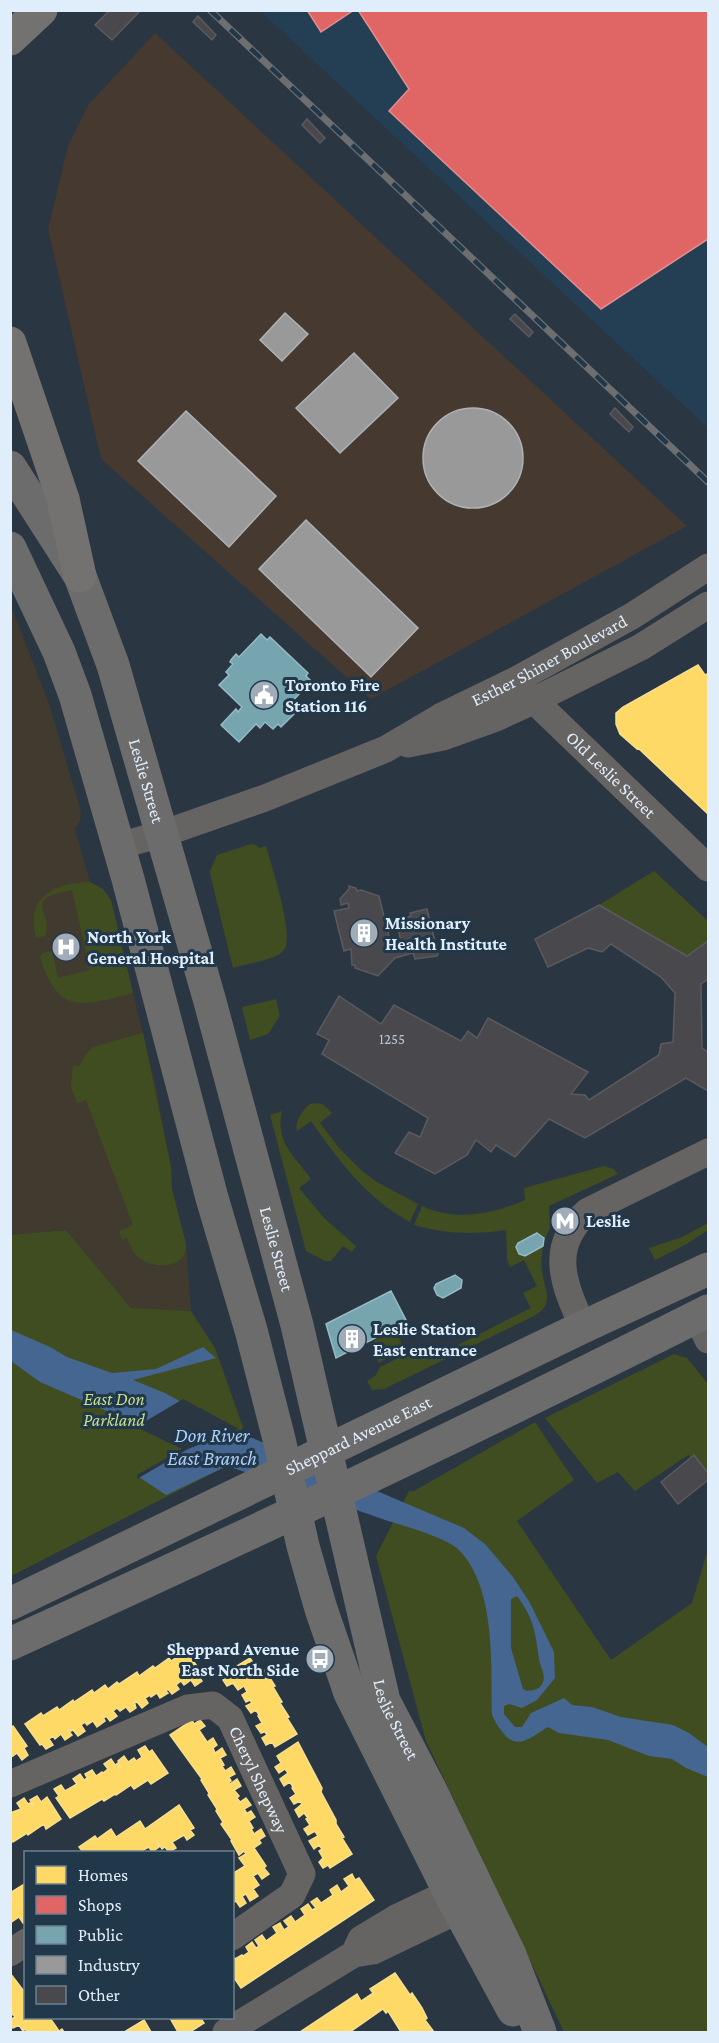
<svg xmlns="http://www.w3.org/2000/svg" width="719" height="2043" font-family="'Crimson Pro',serif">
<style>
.built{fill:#243e54}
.industrial{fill:#453930}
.medical{fill:#413a2e}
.green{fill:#404d21}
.water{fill:#446690;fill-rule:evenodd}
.pier{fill:#2a3641}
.homes{fill:#ffd966;stroke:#f6df92;stroke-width:1.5}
.shops{fill:#e06666;stroke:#e08e92;stroke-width:1.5}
.public{fill:#76a5af;stroke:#96bbc6;stroke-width:1.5}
.industry{fill:#999;stroke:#aeb2b6;stroke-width:1.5}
.building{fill:#49494d;stroke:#5b5a5e;stroke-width:1.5}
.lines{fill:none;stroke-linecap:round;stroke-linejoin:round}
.minor{stroke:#666363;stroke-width:27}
.major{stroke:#6d6c6c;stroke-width:33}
.highway{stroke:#747271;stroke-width:33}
.rail-casing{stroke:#6c6e70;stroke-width:7}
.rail{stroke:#21374a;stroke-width:4.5;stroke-dasharray:14;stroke-linecap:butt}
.labels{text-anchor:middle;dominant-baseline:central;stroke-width:6;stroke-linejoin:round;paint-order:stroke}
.number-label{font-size:15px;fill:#bac4cf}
.street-label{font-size:18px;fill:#e0edfa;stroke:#21374a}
.poi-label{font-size:18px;font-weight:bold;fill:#e0edfa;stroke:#21374a;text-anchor:start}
.park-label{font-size:18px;font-style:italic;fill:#c7df8b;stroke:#21374a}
.water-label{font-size:20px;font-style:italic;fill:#adcdf6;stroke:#21374a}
</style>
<rect width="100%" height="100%" fill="#2a3641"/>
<path class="built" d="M 260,11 L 708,11 L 708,428 Z"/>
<path class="industrial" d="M 155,33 L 687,526 L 371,699 L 101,459 L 48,229 L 68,146 L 89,104 Z"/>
<path class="medical" d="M 10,604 L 49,703 L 81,811 L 80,821 L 75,829 L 90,882 L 103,889 L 111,900 L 156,1088 L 171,1167 L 172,1189 L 186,1244 L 191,1311 L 131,1308 L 66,1230 L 11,1235 Z"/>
<path class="green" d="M 251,844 L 256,845 L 259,848 L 266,846 C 271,865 295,935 284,950 C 277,960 245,964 233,968 L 211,878 L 210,871 L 217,855 Z
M 654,871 L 708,921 L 708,941 L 687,956 L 599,905 Z
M 90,882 L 103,889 L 111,900 L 133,993 C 83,1006 58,1016 40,957 L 42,953 L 52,951 L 58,978 L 90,970 L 72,890 C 19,900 55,911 45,936 L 36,938 C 25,897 54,883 90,882 Z
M 276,999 L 280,1016 L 268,1034 L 250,1040 L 242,1007 Z
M 143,1033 L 171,1167 L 172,1189 L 186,1244 C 188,1270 151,1270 137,1256 C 132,1251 130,1244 127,1238 L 122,1240 L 119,1231 L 133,1225 L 86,1100 L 77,1103 L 71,1087 L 73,1065 L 79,1066 L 87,1053 L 93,1047 Z
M 318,1103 L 324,1105 L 332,1113 L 320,1123 L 339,1148 L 362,1171 L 377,1182 L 418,1204 L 410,1222 C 366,1198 339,1161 311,1121 L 297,1131 C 294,1121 303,1110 310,1104 Z
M 282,1111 C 275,1143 294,1155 311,1179 L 299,1188 L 325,1219 L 356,1246 L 352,1252 L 343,1246 L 331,1261 L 325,1261 L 306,1251 L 270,1115 Z
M 604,1166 L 614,1169 L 618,1174 L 549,1206 L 550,1228 L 544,1241 L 542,1236 L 537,1233 L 517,1244 L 517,1252 L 523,1256 L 543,1246 C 542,1254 541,1262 542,1270 C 544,1289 556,1304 534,1316 L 384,1389 L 372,1390 L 367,1381 L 375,1376 L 380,1367 L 421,1347 L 428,1360 L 531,1308 L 523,1293 L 537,1286 L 524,1260 L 510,1267 L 507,1259 L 506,1230 C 474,1235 446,1234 414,1225 L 422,1206 C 457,1222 492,1214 525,1200 L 524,1188 Z
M 708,1223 L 708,1230 L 685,1245 L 655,1260 L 649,1248 L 682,1237 Z
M 66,1230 L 131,1308 L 191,1311 L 215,1348 L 243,1427 L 227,1466 L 11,1576 L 11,1235 Z
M 395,1330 L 405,1350 L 378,1363 L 378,1351 L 374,1341 Z
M 674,1354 L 687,1358 L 708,1384 L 708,1472 L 688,1455 L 635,1491 L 618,1472 L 597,1483 L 545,1418 Z
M 535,1422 L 574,1480 L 517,1521 L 611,1660 L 692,1603 L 708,1549 L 708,2032 L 564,2032 L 426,1741 L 376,1556 L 409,1491 L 414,1491 Z"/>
<path class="water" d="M 11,1330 L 50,1347 L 67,1357 L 112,1373 L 156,1369 L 203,1347 L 216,1358 L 133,1380 L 165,1393 L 231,1429 L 464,1528 L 485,1544 L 513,1577 L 530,1603 L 554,1652 L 555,1678 L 537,1700 L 522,1708 L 509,1704 L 504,1706 L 504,1714 L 515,1727 L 522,1727 L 531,1713 L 564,1698 L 572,1705 L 592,1707 L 621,1717 L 673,1725 L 689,1733 L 708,1747 L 708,1777 L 686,1768 L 672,1759 L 649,1756 L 608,1740 L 559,1733 L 548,1727 C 534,1735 518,1751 505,1735 C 499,1728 495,1723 492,1714 C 491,1665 496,1590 460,1551 C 448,1538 405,1526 388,1521 C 334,1502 281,1484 227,1466 L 166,1495 L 139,1477 L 187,1449 L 130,1421 L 40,1382 L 11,1361 ZM 517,1596 C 534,1619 535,1631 539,1659 C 540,1666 546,1675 543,1682 C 541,1689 534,1690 527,1691 L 523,1689 L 511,1648 L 511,1599 Z"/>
<path class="pier" d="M 183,1399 L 239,1429 L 188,1449 L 137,1479 L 137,1475 L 182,1449 L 136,1427 Z"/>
<path class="homes" d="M 698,665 L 705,675 L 707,674 L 708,676 L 708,814 L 638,748 L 637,749 L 620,734 L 616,724 L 616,713 L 623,707 Z
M 186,1651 L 202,1673 L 198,1675 L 202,1681 L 195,1686 L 191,1680 L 184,1685 L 181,1681 L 176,1685 L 179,1689 L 172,1694 L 168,1689 L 166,1691 L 168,1693 L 160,1698 L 157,1693 L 151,1697 L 150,1695 L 145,1698 L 148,1703 L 142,1708 L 137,1702 L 135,1703 L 134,1701 L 136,1708 L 130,1712 L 126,1707 L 120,1711 L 117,1708 L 113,1711 L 117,1716 L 110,1721 L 106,1716 L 104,1718 L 102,1715 L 105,1721 L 97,1727 L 93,1721 L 87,1725 L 85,1722 L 81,1725 L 85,1731 L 78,1736 L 73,1730 L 71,1731 L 69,1729 L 68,1730 L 72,1735 L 65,1740 L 61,1734 L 55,1739 L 53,1736 L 49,1739 L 53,1745 L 46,1749 L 42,1744 L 40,1745 L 25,1724 L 41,1713 L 43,1716 L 57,1707 L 59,1710 L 73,1700 L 74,1702 L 92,1690 L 94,1693 L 105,1685 L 108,1689 L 117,1682 L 119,1684 L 137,1672 L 139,1676 L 153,1666 L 155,1668 L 169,1658 L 171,1661 Z
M 250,1658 L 260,1673 L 265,1670 L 275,1686 L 273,1687 L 282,1702 L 280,1703 L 289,1717 L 287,1718 L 297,1734 L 275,1747 L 272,1742 L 266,1745 L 262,1738 L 267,1735 L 265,1732 L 267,1731 L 261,1733 L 256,1726 L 262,1723 L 258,1716 L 259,1715 L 256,1710 L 251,1713 L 246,1706 L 252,1703 L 250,1700 L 252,1699 L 246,1702 L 242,1695 L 247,1692 L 244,1686 L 238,1690 L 233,1683 L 227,1686 L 223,1680 L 230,1676 L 227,1672 Z
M 192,1720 L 194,1724 L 200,1720 L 205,1726 L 199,1730 L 207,1742 L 213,1738 L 217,1745 L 213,1748 L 215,1753 L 222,1748 L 226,1755 L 220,1758 L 224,1765 L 222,1766 L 225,1771 L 231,1767 L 235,1774 L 229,1777 L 231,1781 L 229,1782 L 230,1784 L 237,1779 L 241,1786 L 234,1790 L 239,1796 L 237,1798 L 240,1802 L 246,1798 L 251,1805 L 244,1809 L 246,1812 L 243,1814 L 244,1815 L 251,1811 L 255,1817 L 249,1821 L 253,1828 L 251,1829 L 254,1834 L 261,1829 L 265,1836 L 259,1840 L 261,1843 L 254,1848 L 266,1866 L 264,1868 L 269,1874 L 262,1879 L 258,1873 L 253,1876 L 259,1885 L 253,1889 L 258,1896 L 250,1901 L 246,1894 L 242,1896 L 246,1903 L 240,1907 L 236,1901 L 232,1903 L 232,1874 L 245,1866 L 239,1858 L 246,1854 L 244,1851 L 239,1855 L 231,1841 L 232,1840 L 221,1824 L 223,1822 L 216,1811 L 217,1809 L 208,1795 L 209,1793 L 201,1780 L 202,1779 L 170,1735 Z
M 13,1726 L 27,1746 L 24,1748 L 28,1755 L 22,1760 L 17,1753 L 10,1758 L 10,1728 Z
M 298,1742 L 322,1788 L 321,1792 L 336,1820 L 336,1824 L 344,1837 L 342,1838 L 352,1854 L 330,1868 L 328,1865 L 323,1868 L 319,1862 L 323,1858 L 319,1851 L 322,1849 L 319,1845 L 314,1849 L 309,1841 L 318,1836 L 315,1831 L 308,1835 L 304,1829 L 310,1825 L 306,1819 L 308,1818 L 304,1813 L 299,1817 L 295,1810 L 302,1804 L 300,1801 L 294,1804 L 290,1798 L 296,1794 L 292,1788 L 293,1787 L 290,1782 L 284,1786 L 280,1779 L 288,1773 L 285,1769 L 279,1773 L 275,1767 L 281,1763 L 277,1756 Z
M 145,1746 L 149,1752 L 152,1750 L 168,1773 L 151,1784 L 148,1780 L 134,1789 L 131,1785 L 116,1795 L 115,1794 L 104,1801 L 102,1799 L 70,1818 L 56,1798 L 59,1796 L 54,1789 L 61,1785 L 65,1791 L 72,1787 L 77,1784 L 73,1779 L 80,1774 L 84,1780 L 87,1778 L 89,1781 L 85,1774 L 92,1770 L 96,1776 L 102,1772 L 103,1773 L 108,1769 L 104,1764 L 111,1759 L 115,1765 L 118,1763 L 121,1768 L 118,1761 L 124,1756 L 128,1762 L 134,1758 L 136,1761 L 142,1757 L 138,1750 Z
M 37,1796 L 41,1802 L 47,1797 L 61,1819 L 46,1829 L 44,1824 L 28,1835 L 27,1833 L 13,1842 L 10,1841 L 10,1813 L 21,1809 L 17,1803 L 24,1798 L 28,1804 L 30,1803 L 34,1806 L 30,1800 Z
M 179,1805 L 194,1828 L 190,1830 L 194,1835 L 187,1840 L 184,1835 L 172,1842 L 176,1848 L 169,1852 L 165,1847 L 162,1849 L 157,1841 L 159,1847 L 152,1852 L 149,1847 L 139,1852 L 83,1852 L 79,1847 L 95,1836 L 97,1839 L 111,1829 L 116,1837 L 140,1821 L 145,1829 Z
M 352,1874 L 355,1880 L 359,1878 L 374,1900 L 241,1988 L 232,1975 L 232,1955 L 235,1959 L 242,1955 L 243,1956 L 249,1952 L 246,1947 L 252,1942 L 256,1948 L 259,1946 L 255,1940 L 262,1935 L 266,1941 L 277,1933 L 273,1927 L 280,1923 L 284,1930 L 289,1927 L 284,1921 L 291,1916 L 295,1922 L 305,1915 L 301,1909 L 308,1904 L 312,1910 L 316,1908 L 311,1902 L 317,1898 L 321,1903 L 333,1895 L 330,1890 L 337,1885 L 341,1892 L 349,1886 L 344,1879 Z
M 26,1883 L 26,1921 L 23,1923 L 19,1917 L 10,1923 L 10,1893 Z
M 10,1973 L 26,1994 L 26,2018 L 50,2018 L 59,2031 L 62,2029 L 64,2032 L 28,2032 L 25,2029 L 23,2031 L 19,2025 L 13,2028 L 10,2020 L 15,2017 L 13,2014 L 10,2016 Z
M 395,1973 L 410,1995 L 412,1993 L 422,2008 L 427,2018 L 425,2020 L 434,2032 L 401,2032 L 388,2011 L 386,2013 L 383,2009 L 350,2032 L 300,2032 L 357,1994 L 361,2001 L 373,1993 L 370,1989 Z
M 170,2018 L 204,2018 L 201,2019 L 204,2023 L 190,2032 L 178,2032 Z
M 144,2020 L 151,2032 L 127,2032 L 126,2031 Z"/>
<path class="shops" d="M 307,10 L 354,10 L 321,32 Z
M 358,10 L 708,10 L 708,239 L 601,309 L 389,111 L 409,89 Z"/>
<path class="public" d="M 261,634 L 267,640 L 270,637 L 308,673 L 306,676 L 311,681 L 289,705 L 296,712 L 281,727 L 278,724 L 273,729 L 265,722 L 260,728 L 256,724 L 239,742 L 221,725 L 236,709 L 238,712 L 242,707 L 219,685 L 229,675 L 226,672 L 233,664 L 230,662 L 231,660 L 236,654 L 239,657 Z
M 537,1233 L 544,1238 L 543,1246 L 525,1256 L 519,1254 L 516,1247 L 518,1243 Z
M 455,1275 L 462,1280 L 461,1288 L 443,1298 L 437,1295 L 434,1288 L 436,1284 Z
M 391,1291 L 407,1322 L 336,1358 L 326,1324 Z"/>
<path class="industry" d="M 285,313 L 308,334 L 282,361 L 260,340 Z
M 354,353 L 398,398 L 340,453 L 296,408 Z
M423 458a50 50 0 1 1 100 0a50 50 0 1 1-100 0Z
M 186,411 L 276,496 L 229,547 L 138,461 Z
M 306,520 L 418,628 L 371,677 L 259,569 Z"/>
<path class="building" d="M 110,10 L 141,10 L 112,40 L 95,25 Z
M 198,16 L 216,35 L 212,40 L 193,22 Z
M 307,119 L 325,138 L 320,143 L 302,125 Z
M 515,314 L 533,332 L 529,337 L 510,319 Z
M 615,408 L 633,427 L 629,432 L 610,414 Z
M 349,886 L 356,888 L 357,891 L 361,890 L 379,896 L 390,940 L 400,937 L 398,928 L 404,927 L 403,923 L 406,922 L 405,918 L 411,916 L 410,913 L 427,909 L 438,954 L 437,956 L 415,959 L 413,953 L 395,958 L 378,976 L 355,968 L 355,965 L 352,965 L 351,949 L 344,951 L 334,911 L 349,908 L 348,903 L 341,905 L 340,899 L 349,889 Z
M 599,905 L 687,956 L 708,941 L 708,979 L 701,984 L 702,1048 L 708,1052 L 708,1091 L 686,1078 L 585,1138 L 549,1119 L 515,1157 L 496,1145 L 491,1152 L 476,1140 L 467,1155 L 435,1174 L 395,1153 L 409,1132 L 420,1137 L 428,1118 L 322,1054 L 329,1040 L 317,1034 L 339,996 L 381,1024 L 394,1005 L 461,1041 L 468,1031 L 477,1038 L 488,1018 L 588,1072 L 571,1094 L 585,1095 L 589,1100 L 659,1055 L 661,1044 L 673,1042 L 675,993 L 661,977 L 611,944 L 602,952 L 588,948 L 548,967 L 535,939 Z
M 694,1455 L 708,1473 L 708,1480 L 678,1504 L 661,1482 Z"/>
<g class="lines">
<g class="minor">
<path id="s1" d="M 523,690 L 708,868"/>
<path d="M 408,744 L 443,737 L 496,718 L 533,701 L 641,647 L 708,605"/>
<path id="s2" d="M 118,846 L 162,834 L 265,798 L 386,749 L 440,717 L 514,681 L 632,616 L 708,567"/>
<path d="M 697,1317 L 708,1340"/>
<path d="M 583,1327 C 564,1285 547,1247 588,1211 L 708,1152"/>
<path id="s3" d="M 10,1784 L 188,1708 L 213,1705 L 230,1718 L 302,1874 L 292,1895 L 232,1937"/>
<path d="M 10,1953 L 26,1942"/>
<path d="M 226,2032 L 354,1954 L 373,1951 L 446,1916 L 454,1901 L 438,1898 L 396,1918 L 361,1939 L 354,1954"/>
</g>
<g class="major">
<path id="s4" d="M 10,467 L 80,576 L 113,665 L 209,998 L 297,1325 L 384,1701 L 430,1789 L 510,1955 L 540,2032"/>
<path d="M 10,548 L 59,652 L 75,695 L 128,879 L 212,1198 L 251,1330 L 279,1439 L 303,1546 L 321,1609 L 350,1693 L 454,1901 L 513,2010"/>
<path id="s5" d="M 10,1604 L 583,1327 L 708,1269"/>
<path d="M 10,1644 C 245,1537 478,1427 708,1311"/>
</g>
<path class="highway" d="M 10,39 L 41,10
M 10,343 L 63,499 L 80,576"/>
<g class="rail-casing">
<path id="rail" d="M 210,10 L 708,482"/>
</g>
<use href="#rail" class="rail"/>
</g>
<defs>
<g id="civic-disc" transform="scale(1.5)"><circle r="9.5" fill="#a0adb9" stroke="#21374a"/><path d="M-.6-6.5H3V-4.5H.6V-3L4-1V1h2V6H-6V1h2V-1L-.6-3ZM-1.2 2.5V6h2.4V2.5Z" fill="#fff"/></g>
<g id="building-disc" transform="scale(1.5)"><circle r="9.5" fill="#a0adb9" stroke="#21374a"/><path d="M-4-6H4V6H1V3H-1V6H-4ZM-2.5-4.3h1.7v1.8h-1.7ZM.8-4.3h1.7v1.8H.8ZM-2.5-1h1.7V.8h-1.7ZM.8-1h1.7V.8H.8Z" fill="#fff"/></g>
<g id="hospital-disc" transform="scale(1.5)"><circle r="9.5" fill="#a0adb9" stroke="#21374a"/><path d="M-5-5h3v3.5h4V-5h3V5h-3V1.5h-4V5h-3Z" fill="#fff"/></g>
<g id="metro-disc" transform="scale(1.5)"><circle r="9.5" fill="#a0adb9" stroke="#21374a"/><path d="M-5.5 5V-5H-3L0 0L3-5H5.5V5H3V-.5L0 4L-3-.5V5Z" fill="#fff"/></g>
<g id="bus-disc" transform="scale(1.5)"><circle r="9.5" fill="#a0adb9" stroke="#21374a"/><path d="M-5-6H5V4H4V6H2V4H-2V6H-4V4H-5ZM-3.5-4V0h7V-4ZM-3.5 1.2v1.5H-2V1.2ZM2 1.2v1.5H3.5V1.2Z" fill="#fff"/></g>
</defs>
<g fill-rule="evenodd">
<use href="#civic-disc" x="264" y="695"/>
<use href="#building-disc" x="364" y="933"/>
<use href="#hospital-disc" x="66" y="947"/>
<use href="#metro-disc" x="565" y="1221"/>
<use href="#building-disc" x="352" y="1339"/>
<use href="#bus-disc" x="320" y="1659"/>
</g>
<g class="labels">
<g class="number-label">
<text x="392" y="1039">1255</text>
</g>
<g class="street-label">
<text stroke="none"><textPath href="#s2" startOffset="471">Esther Shiner Boulevard</textPath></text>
<text stroke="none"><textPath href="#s1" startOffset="122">Old Leslie Street</textPath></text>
<text stroke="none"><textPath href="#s4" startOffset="345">Leslie Street</textPath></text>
<text stroke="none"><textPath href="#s4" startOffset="831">Leslie Street</textPath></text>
<text stroke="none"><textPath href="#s5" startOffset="387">Sheppard Avenue East</textPath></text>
<text stroke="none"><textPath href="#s4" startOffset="1317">Leslie Street</textPath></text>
<text stroke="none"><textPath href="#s3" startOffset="308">Cheryl Shepway</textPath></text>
</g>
<g class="poi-label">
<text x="285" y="685">Toronto Fire<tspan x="285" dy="21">Station 116</tspan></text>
<text x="385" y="923">Missionary<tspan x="385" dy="21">Health Institute</tspan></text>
<text x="87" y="937">North York<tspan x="87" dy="21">General Hospital</tspan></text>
<text x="586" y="1221">Leslie</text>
<text x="373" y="1329">Leslie Station<tspan x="373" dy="21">East entrance</tspan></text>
<text x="299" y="1649" text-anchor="end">Sheppard Avenue<tspan x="299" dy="21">East North Side</tspan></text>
</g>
<g class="park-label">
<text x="114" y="1399">East Don<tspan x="114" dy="21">Parkland</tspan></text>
</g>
<g class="water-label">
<text x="212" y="1435">Don River<tspan x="212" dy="23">East Branch</tspan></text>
</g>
</g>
<rect width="719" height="2043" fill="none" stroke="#e0edfa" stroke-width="24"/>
<rect x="24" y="1851" width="210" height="168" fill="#21374a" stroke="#6d8090" stroke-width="1.5"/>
<rect x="36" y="1866" width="30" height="18" fill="#ffd966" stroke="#6d8090" stroke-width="1.5"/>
<text x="78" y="1881" font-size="18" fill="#e0edfa">Homes</text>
<rect x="36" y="1896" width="30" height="18" fill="#e06666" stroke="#6d8090" stroke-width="1.5"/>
<text x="78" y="1911" font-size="18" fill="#e0edfa">Shops</text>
<rect x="36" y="1926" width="30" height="18" fill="#76a5af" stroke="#6d8090" stroke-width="1.5"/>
<text x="78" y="1941" font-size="18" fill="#e0edfa">Public</text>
<rect x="36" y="1956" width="30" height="18" fill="#999999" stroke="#6d8090" stroke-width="1.5"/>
<text x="78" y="1971" font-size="18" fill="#e0edfa">Industry</text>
<rect x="36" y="1986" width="30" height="18" fill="#49494d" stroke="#6d8090" stroke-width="1.5"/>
<text x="78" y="2001" font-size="18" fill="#e0edfa">Other</text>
</svg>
